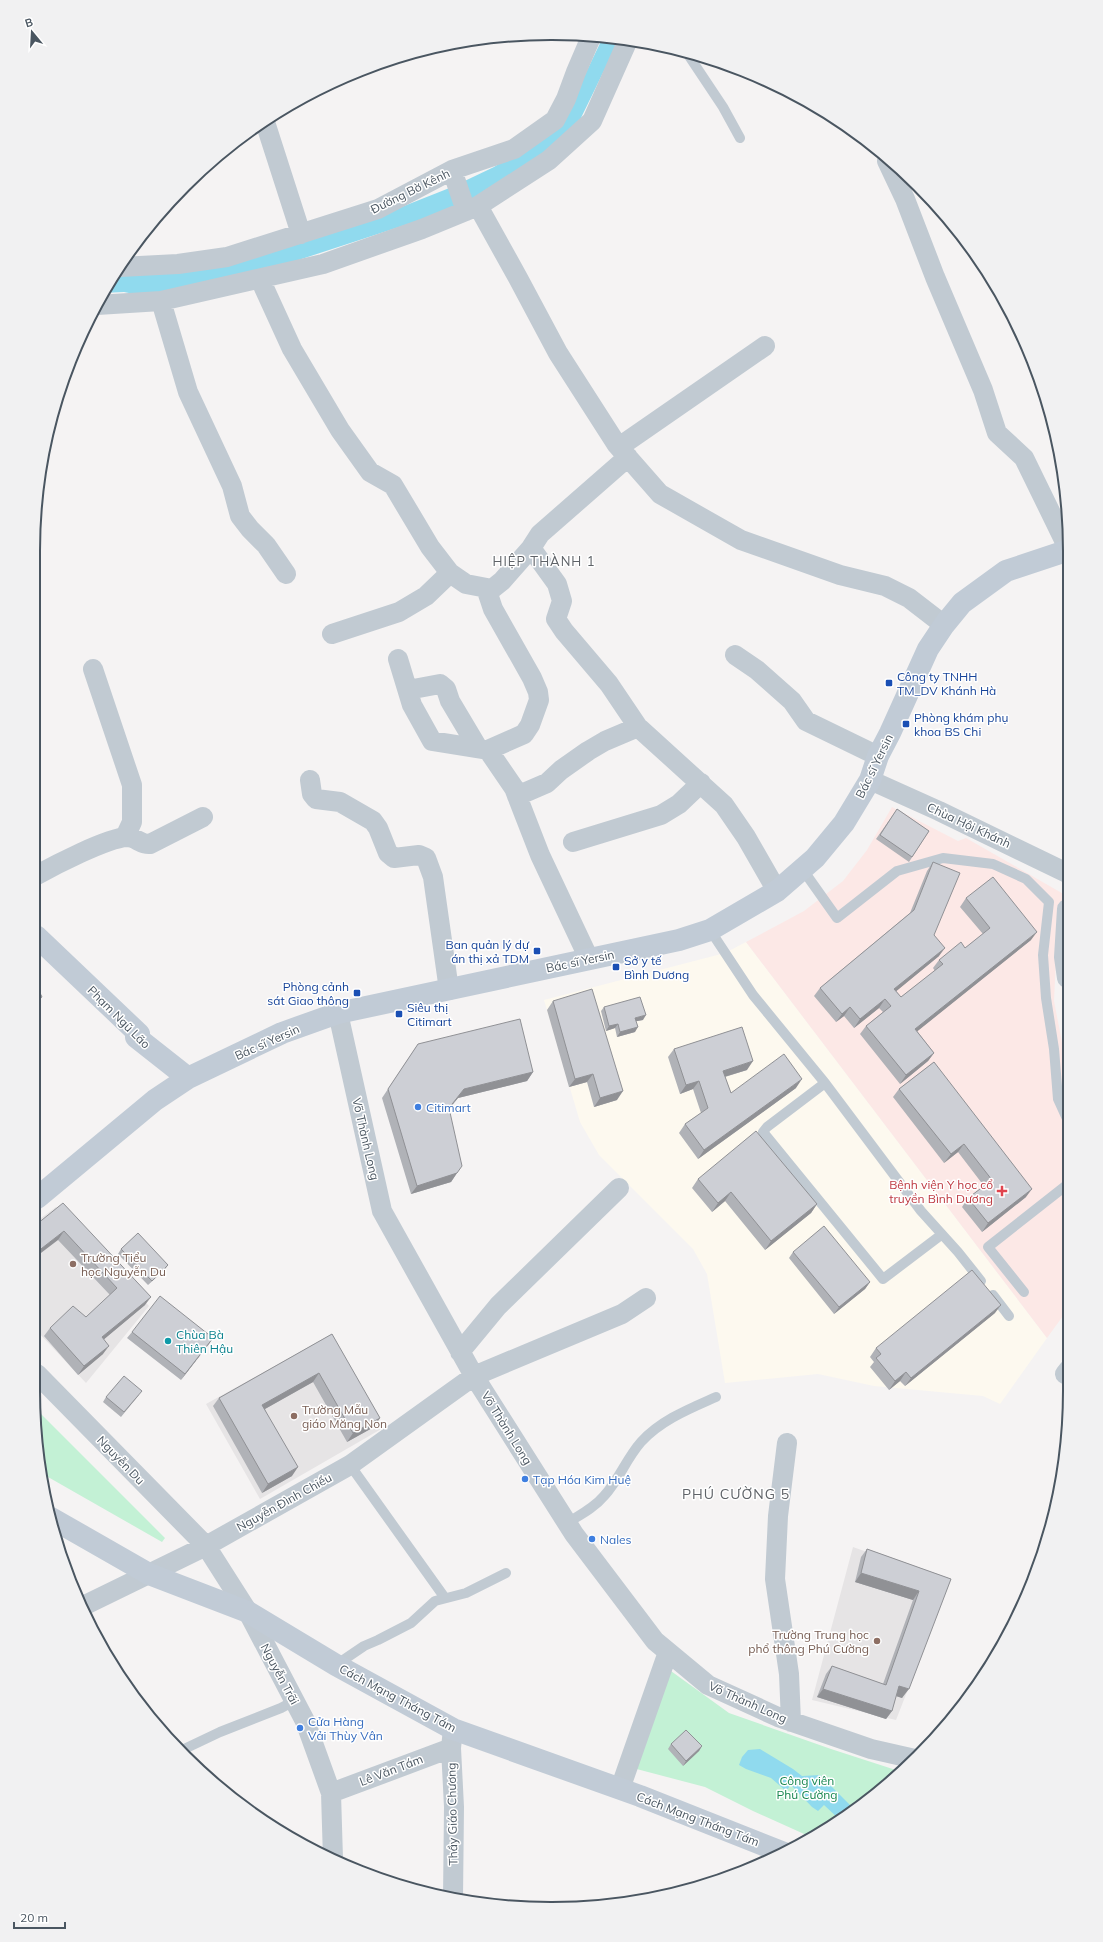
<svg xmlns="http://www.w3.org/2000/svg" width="1103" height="1942" font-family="Mulish,sans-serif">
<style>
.commercial{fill:#fdf9ef}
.education{fill:#e6e4e5}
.medical{fill:#fce8e6}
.green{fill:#c3f1d5}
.water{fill:#90daee}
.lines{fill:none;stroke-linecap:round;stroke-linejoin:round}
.lane{stroke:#c1cad2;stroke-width:10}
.street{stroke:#c1cad2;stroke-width:20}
.secondary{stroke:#c1cbd6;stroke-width:22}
.wall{fill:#b0b2b7}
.shaded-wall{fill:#909195}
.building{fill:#cdcfd5;stroke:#909195}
.transit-dot{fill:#1a4fb4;stroke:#fff;stroke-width:1.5}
.shop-dot{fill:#3f7fe0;stroke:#fff;stroke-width:1.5}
.health-dot{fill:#e0444e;stroke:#fff;stroke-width:1.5}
.education-dot{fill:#8d6e63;stroke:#fff;stroke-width:1.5}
.culture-dot{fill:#0f9aa8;stroke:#fff;stroke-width:1.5}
.labels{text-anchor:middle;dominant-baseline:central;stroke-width:3;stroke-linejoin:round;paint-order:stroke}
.street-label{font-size:12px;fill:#4a5661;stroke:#fff}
.transit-label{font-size:12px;fill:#164399;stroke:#fff;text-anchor:start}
.shop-label{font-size:12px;fill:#366cbe;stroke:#fff;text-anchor:start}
.health-label{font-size:12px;fill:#be3a42;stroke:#fff;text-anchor:end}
.education-label{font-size:12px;fill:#785e54;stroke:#fff;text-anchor:start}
.culture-label{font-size:12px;fill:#0d838f;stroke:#fff;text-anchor:start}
.park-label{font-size:12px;fill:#17864f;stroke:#fff}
.neighbourhood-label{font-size:13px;letter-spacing:1px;fill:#5f6368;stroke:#fff}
.quarter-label{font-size:14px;letter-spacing:1px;fill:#5f6368;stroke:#fff}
.rim{fill:none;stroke:#4a5661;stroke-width:2}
</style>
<rect width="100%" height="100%" fill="#f5f3f3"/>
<path class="commercial" d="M 746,942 L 1047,1338 L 1000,1404 L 983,1396 L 874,1386 L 818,1374 L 725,1383 L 707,1274 L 693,1249 L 599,1155 L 580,1122 L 544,1000 L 725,953 Z"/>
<path class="education" d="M 56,1207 L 149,1306 L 86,1383 L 37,1331 L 37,1221 Z
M 327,1337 L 383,1428 L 260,1499 L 206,1404 Z
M 853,1547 L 950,1582 L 896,1720 L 812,1700 Z"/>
<path class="medical" d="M 892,807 L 958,841 L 966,838 L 1067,896 L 1067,912 L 1056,959 L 1054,1001 L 1068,1073 L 1068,1309 L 1047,1338 L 746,942 L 804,911 L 843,881 L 867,850 Z"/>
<path class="green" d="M 37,1410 L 165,1538 L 162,1542 L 41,1473 L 37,1458 Z
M 664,1666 L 729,1713 L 831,1749 L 902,1772 L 893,1780 L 813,1838 L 753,1811 L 705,1787 L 629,1767 Z"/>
<path class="water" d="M 603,37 L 620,38 L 577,126 L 534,163 L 488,191 L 445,212 L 265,271 L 144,296 L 124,292 L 102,293 L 114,276 L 137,275 L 361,223 L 452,187 L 494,167 L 547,133 L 580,85 Z
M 760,1749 L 793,1769 L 802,1776 L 820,1775 L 854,1809 L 839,1819 L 824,1805 L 818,1811 L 812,1807 L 791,1785 L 786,1791 L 771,1778 L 746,1769 L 739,1765 L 742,1757 L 748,1750 Z"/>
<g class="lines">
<path class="lane" d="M 687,53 L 723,107 L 740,138
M 803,870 L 837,918 L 897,871 L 943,858 L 993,864 L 1026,879 L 1049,902 L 1043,955 L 1046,998 L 1054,1049 L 1058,1099 L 1068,1121
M 710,930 L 753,995 L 825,1083 L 921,1211 L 958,1252 L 981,1281
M 825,1083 L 767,1127 L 763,1132 L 883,1279 L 941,1235
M 1024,1292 L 988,1247 L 1068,1184
M 993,1295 L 1009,1316
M 350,1465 L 445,1598
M 567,1523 C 580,1515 594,1508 604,1496 C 619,1480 626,1459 641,1442 C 661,1420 689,1409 716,1397
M 336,1665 L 364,1646 L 378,1640 L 411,1623 L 435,1601 L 466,1593 L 506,1573
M 180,1751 L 220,1732 L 281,1708 L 294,1701"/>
<path class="street" d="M 265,122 L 301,234
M 887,161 L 905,199 L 935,277 L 983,390 L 997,433 L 1024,458 L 1066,544
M 452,170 L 466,211
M 478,206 L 518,278 L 558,353 L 617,445 L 660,494 L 741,540 L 840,575 L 885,586 L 909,598 L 944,625
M 120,267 L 178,264 L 227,257 L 378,209 L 452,170 L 514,149 L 555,120 L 566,99 L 576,72 L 591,37
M 260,279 L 292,349 L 340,430 L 370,472 L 393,485 L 430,547 L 450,573 L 466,584 L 492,589 L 502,581 L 531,548
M 161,301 L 188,392 L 232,486 L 240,516 L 250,529 L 266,545 L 286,574
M 97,305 L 161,301 L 323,264 L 422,229 L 478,206 L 549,160 L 592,121 L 628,40
M 619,447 L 765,346
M 628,457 L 540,534 L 531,548 L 557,584 L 562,601 L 556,619 L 564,631 L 609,684 L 638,727 L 724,805 L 746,837 L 777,891
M 486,588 L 493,609 L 532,678 L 538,692 L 539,700 L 530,725 L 524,734 L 488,750
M 332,634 L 399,612 L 426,596 L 450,573
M 735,655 L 757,670 L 792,701 L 806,721 L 878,756
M 398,659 L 412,705 L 432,741 L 488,750 L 514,788 L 540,855 L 589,959
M 93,669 L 132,785 L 132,822 L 125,837
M 408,690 L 440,684 L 446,689 L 450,701 L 478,748
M 310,780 L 312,794 L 316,799 L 340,802 L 373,821 L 378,828 L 388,853 L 394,858 L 419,855 L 426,858 L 433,877 L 449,990
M 870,780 L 939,811 L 1067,873
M 517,796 L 547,783 L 561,770 L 588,751 L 605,741 L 638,727
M 573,842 L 661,815 L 679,804 L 701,783
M 35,876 C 55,865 107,838 127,837 C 136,837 141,845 150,844 L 203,817
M 1067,909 L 1064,957 L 1067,978
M 338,1013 L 382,1211 L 474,1376 L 574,1534 L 655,1641 L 708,1685 L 778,1717 L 871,1749 L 915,1759
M 460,1352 L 498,1306 L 619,1188
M 37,1374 L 206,1546 L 248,1612 L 305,1721 L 331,1793 L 333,1859
M 1065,1374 L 1069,1369
M 787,1443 L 778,1516 L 775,1579 L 789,1674 L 791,1722
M 81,1607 L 206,1546 L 350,1465 L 474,1376 L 622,1314 L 646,1298
M 620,1789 L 668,1652
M 331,1793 L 451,1748
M 453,1898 L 454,1807 L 451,1748 L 453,1729"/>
<path class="secondary" d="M 36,936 L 139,1034 L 136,1037 L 188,1078
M 37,1198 L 155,1100 L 188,1078 L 282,1033 L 338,1013 L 679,940 L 710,930 L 777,891 L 815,858 L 844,823 L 870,780 L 878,756 L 890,733 L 928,649 L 944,625 L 962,603 L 1006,571 L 1066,551
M 51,1518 L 149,1574 L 248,1612 L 336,1665 L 453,1729 L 640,1796 L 784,1853"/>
</g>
<path class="wall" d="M 897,809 L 929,831 L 909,862 L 876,839 Z
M 933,862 L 934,935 L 939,956 L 896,991 L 901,997 L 935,971 L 933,968 L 939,960 L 965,948 L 983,934 L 960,907 L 966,898 L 1031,940 L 917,1031 L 934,1053 L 928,1061 L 900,1084 L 860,1034 L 866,1026 L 883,1012 L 879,1008 L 854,1028 L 844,1016 L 836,1022 L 814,996 L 820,988 L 910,913 L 927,871 Z
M 553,1001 L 617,1100 L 594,1107 L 587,1082 L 569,1087 L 547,1010 Z
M 604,1007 L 643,1020 L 636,1021 L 635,1032 L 617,1037 L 615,1028 L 606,1031 L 601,1011 Z
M 418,1044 L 533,1072 L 527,1081 L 458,1098 L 449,1109 L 457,1173 L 451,1182 L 411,1194 L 382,1098 Z
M 674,1049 L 747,1070 L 725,1077 L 731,1093 L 796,1088 L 698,1159 L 679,1133 L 685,1124 L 701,1113 L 693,1089 L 680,1094 L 668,1057 Z
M 934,1062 L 1026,1197 L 982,1232 L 962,1207 L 968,1198 L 984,1186 L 958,1152 L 944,1163 L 893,1097 L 899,1089 Z
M 698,1179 L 817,1204 L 811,1213 L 765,1250 L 725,1201 L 712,1212 L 692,1188 Z
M 63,1203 L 145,1305 L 104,1339 L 103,1354 L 78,1375 L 44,1336 L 50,1328 L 86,1317 L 110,1295 L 58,1240 Z
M 121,1249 L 168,1265 L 165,1269 L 148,1285 L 118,1254 Z
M 793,1252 L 870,1282 L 865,1289 L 834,1314 L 789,1258 Z
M 995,1313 L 905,1386 L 900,1381 L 889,1390 L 870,1367 L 874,1362 L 870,1357 L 876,1348 Z
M 132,1332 L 213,1338 L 181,1380 L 127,1338 Z
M 332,1334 L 374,1427 L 347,1442 L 313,1382 L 265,1409 L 292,1476 L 262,1493 L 213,1406 L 219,1398 Z
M 139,1395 L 121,1417 L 103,1402 L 106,1397 Z
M 867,1549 L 951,1579 L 902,1698 L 896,1696 L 892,1711 L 886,1719 L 817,1697 L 826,1674 L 832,1666 L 883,1684 L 913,1600 L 855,1582 L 861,1557 Z
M 671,1744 L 702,1746 L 699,1751 L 683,1766 L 668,1749 Z"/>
<path class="shaded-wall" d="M 1037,932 L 1031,940 L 909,1038 L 915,1029 Z
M 945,948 L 939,956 L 888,998 L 894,989 Z
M 42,997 L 36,1005 L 36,1000 Z
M 885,999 L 879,1008 L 854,1028 L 860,1019 Z
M 850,1007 L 844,1016 L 836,1022 L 842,1014 Z
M 646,1015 L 643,1020 L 632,1022 L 635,1018 Z
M 618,1024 L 615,1028 L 606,1031 L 609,1026 Z
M 638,1027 L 635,1032 L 617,1037 L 620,1032 Z
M 934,1053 L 928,1061 L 900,1084 L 906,1075 Z
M 753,1061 L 747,1070 L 717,1079 L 723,1071 Z
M 533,1072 L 527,1081 L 458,1098 L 443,1116 L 464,1089 Z
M 593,1074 L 587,1082 L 569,1087 L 575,1079 Z
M 802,1079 L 796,1088 L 698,1159 L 704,1150 Z
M 699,1081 L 693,1089 L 680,1094 L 686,1085 Z
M 623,1091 L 617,1100 L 594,1107 L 600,1098 Z
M 964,1144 L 958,1152 L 944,1163 L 951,1154 Z
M 457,1173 L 451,1182 L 411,1194 L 417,1186 Z
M 1032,1189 L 1026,1197 L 982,1232 L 988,1223 Z
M 731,1192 L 725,1201 L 712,1212 L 718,1203 Z
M 817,1204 L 811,1213 L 765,1250 L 771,1241 Z
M 64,1231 L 58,1240 L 37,1256 L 37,1252 Z
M 168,1265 L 165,1269 L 148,1285 Z
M 870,1282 L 865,1289 L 834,1314 L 839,1307 Z
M 151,1297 L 145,1305 L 96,1346 L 102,1337 Z
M 1001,1305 L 995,1313 L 905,1386 L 911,1378 Z
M 213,1338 L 209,1344 L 181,1380 L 185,1374 Z
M 109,1346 L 103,1354 L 78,1375 L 84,1366 Z
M 906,1372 L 900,1381 L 889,1390 L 895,1381 Z
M 319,1373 L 313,1382 L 256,1414 L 262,1405 Z
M 380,1418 L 374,1427 L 347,1442 L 353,1433 Z
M 298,1467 L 292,1476 L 262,1493 L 268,1484 Z
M 861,1573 L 919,1591 L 913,1600 L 855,1582 Z
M 899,1686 L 909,1689 L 902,1698 L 893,1695 Z
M 823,1689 L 892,1711 L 886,1719 L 817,1697 Z
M 702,1746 L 699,1751 L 683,1766 L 686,1761 Z"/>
<path class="building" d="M 897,809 L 929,831 L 912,857 L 880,835 Z
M 933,862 L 960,873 L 934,935 L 945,948 L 894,989 L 901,997 L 943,964 L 939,960 L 961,942 L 965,948 L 990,928 L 966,898 L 993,877 L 1037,932 L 915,1029 L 934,1053 L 906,1075 L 866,1026 L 891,1006 L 885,999 L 860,1019 L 850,1007 L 842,1014 L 820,988 L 914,910 Z
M 36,985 L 42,997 L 36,1000 Z
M 592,989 L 623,1091 L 600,1098 L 593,1074 L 575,1079 L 553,1001 Z
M 640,997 L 646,1015 L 635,1018 L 638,1027 L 620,1032 L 618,1024 L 609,1026 L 604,1007 Z
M 520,1019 L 533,1072 L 464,1089 L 449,1108 L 462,1166 L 457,1173 L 417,1186 L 388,1089 L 418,1044 Z
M 742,1027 L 753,1061 L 723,1071 L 731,1093 L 784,1054 L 802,1079 L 704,1150 L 685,1124 L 708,1108 L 699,1081 L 686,1085 L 674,1049 Z
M 934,1062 L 1032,1189 L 988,1223 L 968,1198 L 992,1180 L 964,1144 L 951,1154 L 899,1089 Z
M 756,1131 L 817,1204 L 771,1241 L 731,1192 L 718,1203 L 698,1179 Z
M 63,1203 L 151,1297 L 102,1337 L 109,1346 L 84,1366 L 50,1328 L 73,1306 L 86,1317 L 117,1288 L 64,1231 L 37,1252 L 37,1224 Z
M 824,1226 L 870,1282 L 839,1307 L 793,1252 Z
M 138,1233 L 168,1265 L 152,1281 L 121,1249 Z
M 972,1270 L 1001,1305 L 911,1378 L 906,1372 L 895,1381 L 876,1358 L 881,1354 L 876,1348 Z
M 160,1296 L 213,1338 L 185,1374 L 132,1332 Z
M 332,1334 L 380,1418 L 353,1433 L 319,1373 L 262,1405 L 298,1467 L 268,1484 L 219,1398 Z
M 124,1376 L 142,1391 L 124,1412 L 106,1397 Z
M 867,1549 L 951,1579 L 909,1689 L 899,1686 L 892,1711 L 823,1689 L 832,1666 L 886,1685 L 919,1591 L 861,1573 Z
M 686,1730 L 702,1746 L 686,1761 L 671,1744 Z"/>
<g class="transit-dot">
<rect x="885" y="679" width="8" height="8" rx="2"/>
<rect x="902" y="720" width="8" height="8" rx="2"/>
<rect x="533" y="947" width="8" height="8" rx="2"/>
<rect x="612" y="963" width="8" height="8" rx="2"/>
<rect x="353" y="989" width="8" height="8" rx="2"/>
<rect x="395" y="1010" width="8" height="8" rx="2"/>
</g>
<g class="shop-dot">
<circle cx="418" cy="1107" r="4"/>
<circle cx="525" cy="1479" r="4"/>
<circle cx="592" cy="1539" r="4"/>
<circle cx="300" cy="1728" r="4"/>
</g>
<path class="health-dot" d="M1000 1185h4v4h4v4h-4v4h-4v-4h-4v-4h4z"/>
<g class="education-dot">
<circle cx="73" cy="1264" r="4"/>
<circle cx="294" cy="1416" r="4"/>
<circle cx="877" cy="1641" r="4"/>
</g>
<circle class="culture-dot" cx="168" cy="1341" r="4"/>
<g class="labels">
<g class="street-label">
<text transform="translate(410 191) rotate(-26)">Đường Bờ Kênh</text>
<text transform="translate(874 766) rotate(-64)">Bác sĩ Yersin</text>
<text transform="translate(969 825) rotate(25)">Chùa Hội Khánh</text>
<text transform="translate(580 961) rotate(-12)">Bác sĩ Yersin</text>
<text transform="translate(119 1017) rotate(45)">Phạm Ngũ Lão</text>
<text transform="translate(267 1042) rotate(-24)">Bác sĩ Yersin</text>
<text transform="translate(366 1139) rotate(77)">Võ Thành Long</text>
<text transform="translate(507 1428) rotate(58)">Võ Thành Long</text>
<text transform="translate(121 1460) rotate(46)">Nguyễn Du</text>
<text transform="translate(284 1502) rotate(-29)">Nguyễn Đình Chiểu</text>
<text transform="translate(280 1674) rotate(62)">Nguyễn Trãi</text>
<text transform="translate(398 1698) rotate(28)">Cách Mạng Tháng Tám</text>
<text transform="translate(748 1702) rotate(24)">Võ Thành Long</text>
<text transform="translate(391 1770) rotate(-21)">Lê Văn Tám</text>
<text transform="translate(452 1814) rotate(-91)">Thầy Giáo Chương</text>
<text transform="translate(698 1819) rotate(21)">Cách Mạng Tháng Tám</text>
</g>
<g class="transit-label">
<text x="897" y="676">Công ty TNHH<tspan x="897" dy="14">TM_DV Khánh Hà</tspan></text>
<text x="914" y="717">Phòng khám phụ<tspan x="914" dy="14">khoa BS Chi</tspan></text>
<text x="529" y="944" text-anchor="end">Ban quản lý dự<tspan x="529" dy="14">án thị xả TDM</tspan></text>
<text x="624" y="960">Sở y tế<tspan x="624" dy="14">Bình Dương</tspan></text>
<text x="349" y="986" text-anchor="end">Phòng cảnh<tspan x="349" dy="14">sát Giao thông</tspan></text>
<text x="407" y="1007">Siêu thị<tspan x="407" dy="14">Citimart</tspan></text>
</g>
<g class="shop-label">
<text x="426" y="1107">Citimart</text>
<text x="533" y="1479">Tạp Hóa Kim Huệ</text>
<text x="600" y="1539">Nales</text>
<text x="308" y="1721">Cửa Hàng<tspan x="308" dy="14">Vải Thùy Vân</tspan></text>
</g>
<g class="health-label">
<text x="993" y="1184">Bệnh viện Y học cổ<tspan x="993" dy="14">truyền Bình Dương</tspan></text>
</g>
<g class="education-label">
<text x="81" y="1257">Trường Tiểu<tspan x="81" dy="14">học Nguyễn Du</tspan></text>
<text x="302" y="1409">Trường Mẫu<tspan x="302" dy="14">giáo Măng Non</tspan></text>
<text x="869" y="1634" text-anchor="end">Trường Trung học<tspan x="869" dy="14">phổ thông Phú Cường</tspan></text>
</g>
<g class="culture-label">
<text x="176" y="1334">Chùa Bà<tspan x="176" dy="14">Thiên Hậu</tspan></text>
</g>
<g class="park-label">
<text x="807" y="1780">Công viên<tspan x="807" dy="14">Phú Cường</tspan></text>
</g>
<g class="neighbourhood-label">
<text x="544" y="561">HIỆP THÀNH 1</text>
</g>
<g class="quarter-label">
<text x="736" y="1494">PHÚ CƯỜNG 5</text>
</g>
</g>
<path d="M0 0H1103V1942H0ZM551 40H552A511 511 0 0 1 1063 551V1391A511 511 0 0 1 552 1902H551A511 511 0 0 1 40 1391V551A511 511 0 0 1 551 40Z" fill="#f1f1f2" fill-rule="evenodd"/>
<path class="rim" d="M551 40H552A511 511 0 0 1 1063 551V1391A511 511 0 0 1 552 1902H551A511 511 0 0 1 40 1391V551A511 511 0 0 1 551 40Z"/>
<g transform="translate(32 32) rotate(342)" stroke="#ffffff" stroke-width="3" paint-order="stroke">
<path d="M0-3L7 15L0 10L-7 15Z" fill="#4a5661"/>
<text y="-6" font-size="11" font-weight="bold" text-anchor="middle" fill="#4a5661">B</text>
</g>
<path d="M14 1922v6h51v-6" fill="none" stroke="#4a5661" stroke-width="2"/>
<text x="20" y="1922" font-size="12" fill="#4a5661" stroke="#ffffff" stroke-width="3" paint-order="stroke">20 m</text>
</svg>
